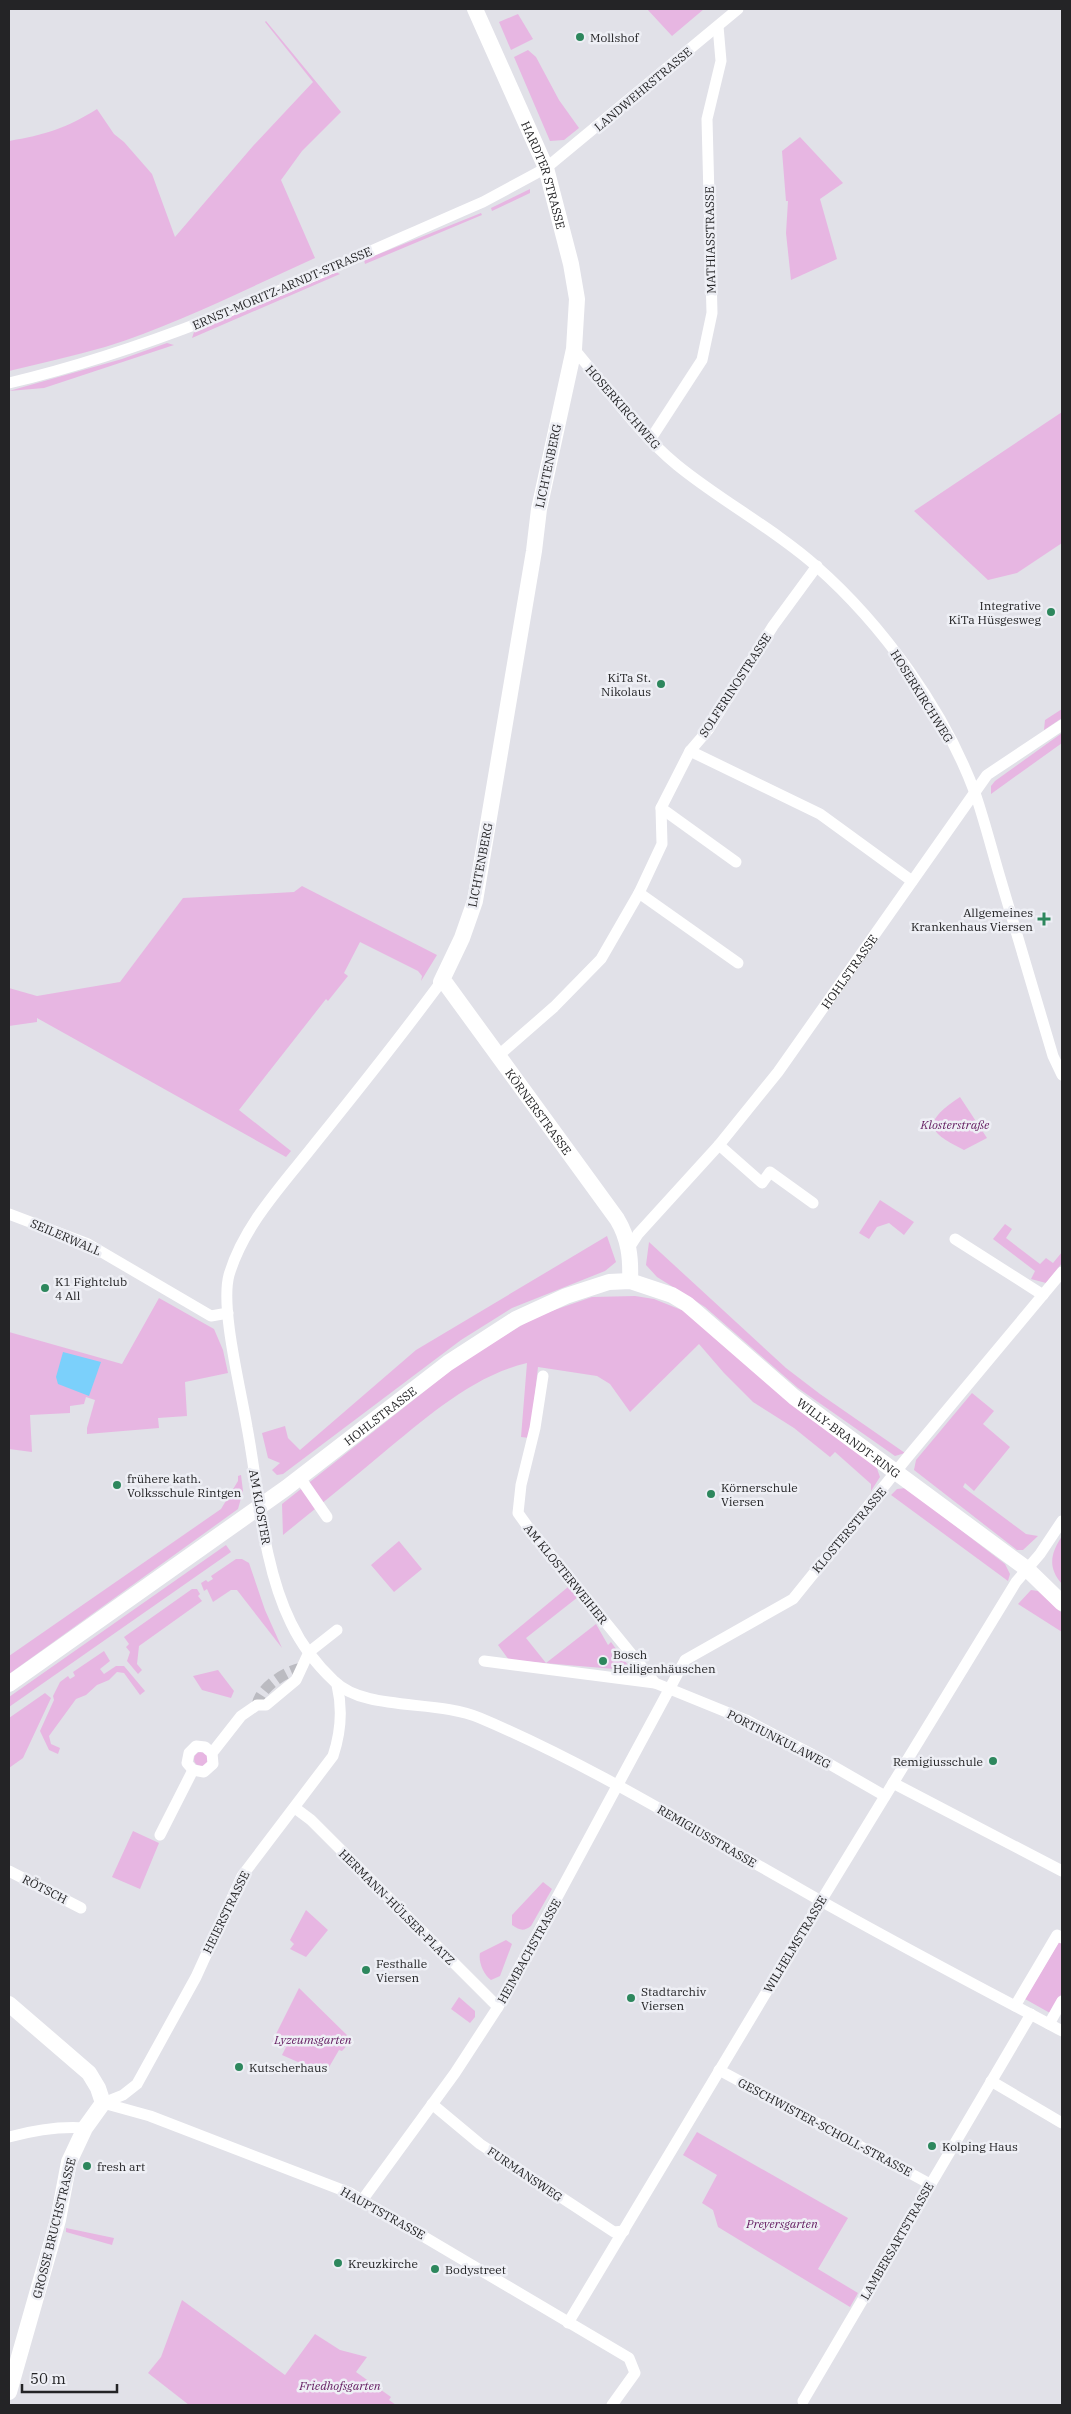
<svg xmlns="http://www.w3.org/2000/svg" width="1071" height="2414" font-family="'IBM Plex Serif',serif">
<style>
.green{fill:#e7b6e2}
.water{fill:#7bd0fb}
.lines{fill:none;stroke-linecap:round;stroke-linejoin:round}
.minor-tunnel{stroke:#bbbbc1;stroke-width:11;stroke-dasharray:11 5.5;stroke-linecap:butt}
.minor{stroke:#fff;stroke-width:11}
.secondary{stroke:#fff;stroke-width:16}
.poi-dot{fill:#2d875d;stroke:#eeeff5;stroke-width:2}
.labels{text-anchor:middle;dominant-baseline:central;stroke-width:5;stroke-linejoin:round;paint-order:stroke}
.poi-label{font-size:12px;fill:#242426;stroke:#eeeff5;text-anchor:start}
.street-label{font-size:12px;fill:#242426;stroke:#eeeff5}
.park-label{font-size:12px;font-style:italic;fill:#641d61;stroke:#eeeff5}
</style>
<rect width="100%" height="100%" fill="#e1e1e8"/>
<path class="green" d="M 647,9 L 704,9 L 672,36 Z
M 518,14 L 533,39 L 511,50 L 499,22 Z
M 266,21 L 341,112 L 302,151 L 281,180 L 315,258 C 246,289 178,324 105,347 C 73,356 41,363 9,371 L 9,141 C 44,135 67,128 97,109 L 114,134 L 124,142 L 152,174 L 175,237 L 253,146 L 313,82 L 265,22 Z
M 528,50 L 536,57 L 559,100 L 579,128 L 564,140 L 550,141 L 514,57 Z
M 800,137 L 843,183 L 820,199 L 837,259 L 791,280 L 786,233 L 788,201 L 786,201 L 782,151 Z
M 530,189 L 530,193 L 492,211 L 491,208 Z
M 481,213 L 482,215 L 365,264 L 364,260 Z
M 336,272 L 340,274 L 192,338 L 194,332 Z
M 167,343 L 174,345 L 44,388 L 9,391 L 122,359 Z
M 1062,412 L 1062,543 L 1017,573 L 988,580 L 914,511 Z
M 1062,709 L 1062,718 L 1044,730 L 1045,720 Z
M 1062,733 L 1062,743 L 991,794 L 991,786 L 995,781 Z
M 302,886 L 437,955 L 421,981 L 422,976 L 418,971 L 360,942 L 344,973 L 348,976 L 328,1001 L 326,999 L 239,1110 L 291,1151 L 286,1157 L 37,1018 L 37,1022 L 9,1026 L 9,988 L 37,996 L 120,982 L 183,898 L 294,892 Z
M 960,1097 L 987,1138 L 964,1150 C 925,1131 923,1122 960,1097 Z
M 880,1200 L 914,1222 L 904,1235 L 889,1223 L 877,1227 L 869,1239 L 859,1233 Z
M 1005,1224 L 1012,1229 L 1006,1238 L 1040,1264 L 1046,1258 L 1053,1263 L 1062,1252 L 1062,1263 L 1046,1283 L 1031,1279 L 1035,1271 L 993,1239 Z
M 607,1236 L 616,1262 L 605,1271 L 512,1308 L 461,1340 L 283,1474 L 277,1475 L 272,1470 L 280,1463 L 268,1458 L 262,1433 L 285,1426 L 288,1438 L 300,1450 L 416,1350 Z
M 649,1242 L 786,1368 L 820,1394 L 905,1453 L 895,1456 L 798,1388 L 705,1307 L 657,1277 L 646,1265 Z
M 635,1296 L 654,1299 L 684,1311 L 875,1463 L 880,1477 L 871,1491 L 871,1484 L 835,1452 L 830,1457 L 794,1428 L 753,1402 L 724,1373 L 699,1344 L 630,1412 L 610,1384 L 597,1376 L 538,1367 L 530,1438 L 521,1437 L 527,1363 C 472,1376 426,1418 383,1453 C 350,1481 316,1508 283,1535 L 282,1504 L 464,1360 L 537,1316 L 592,1297 Z
M 159,1298 L 214,1329 L 223,1350 L 228,1373 L 185,1382 L 187,1416 L 158,1418 L 159,1428 L 87,1434 L 87,1428 L 95,1400 L 86,1397 L 84,1404 L 70,1406 L 70,1413 L 30,1415 L 32,1452 L 9,1449 L 9,1332 L 122,1364 Z
M 972,1393 L 994,1411 L 983,1424 L 1010,1447 L 974,1491 L 965,1483 L 963,1487 L 1026,1534 L 1038,1536 L 1023,1550 L 1017,1550 L 914,1470 L 916,1460 Z
M 241,1475 L 243,1491 L 238,1509 L 9,1674 L 9,1656 L 221,1509 L 238,1481 L 238,1476 Z
M 906,1488 L 1005,1564 L 1010,1574 L 1008,1581 L 891,1495 L 897,1489 Z
M 1062,1536 L 1062,1584 C 1047,1567 1051,1553 1062,1536 Z
M 399,1541 L 422,1569 L 394,1592 L 371,1565 Z
M 226,1545 L 231,1552 L 9,1707 L 9,1697 Z
M 236,1559 L 242,1559 L 249,1563 L 265,1610 L 282,1648 L 237,1590 L 231,1590 L 213,1602 L 207,1589 L 204,1591 L 201,1583 L 206,1580 L 208,1582 L 213,1579 L 211,1576 Z
M 568,1587 L 578,1597 L 526,1638 L 546,1663 L 596,1624 L 608,1645 L 611,1642 L 630,1668 L 626,1670 L 509,1660 L 498,1645 Z
M 192,1589 L 197,1589 L 200,1594 L 198,1596 L 202,1601 L 139,1646 L 137,1664 L 142,1670 L 138,1674 L 127,1661 L 130,1652 L 126,1647 L 129,1644 L 124,1637 Z
M 1031,1590 L 1038,1591 L 1062,1613 L 1062,1632 L 1018,1604 Z
M 104,1651 L 110,1661 L 100,1669 L 104,1674 L 116,1666 L 124,1666 L 145,1691 L 140,1695 L 124,1673 L 117,1672 L 109,1680 L 97,1685 L 86,1695 L 76,1699 L 49,1736 L 51,1744 L 60,1748 L 58,1754 L 49,1750 L 40,1731 L 54,1700 L 53,1696 L 60,1682 L 68,1676 L 70,1679 L 75,1676 L 73,1672 Z
M 218,1670 L 234,1691 L 231,1698 L 202,1690 L 193,1676 Z
M 45,1693 L 51,1698 L 23,1758 L 9,1768 L 9,1718 Z
M194 1759a7 7 0 1 1 14 0a7 7 0 1 1-14 0Z
M 133,1831 L 159,1843 L 140,1889 L 112,1877 Z
M 543,1882 L 552,1889 L 531,1926 C 523,1932 520,1930 512,1925 L 512,1915 Z
M 306,1910 L 328,1930 L 306,1957 L 290,1949 L 294,1944 L 290,1940 Z
M 506,1940 L 512,1944 L 500,1976 L 491,1980 C 484,1975 478,1962 480,1953 Z
M 1059,1942 L 1062,1943 L 1062,1993 L 1050,2013 L 1025,1999 Z
M 299,1988 L 352,2040 L 342,2051 L 339,2050 L 325,2074 L 282,2055 L 286,2047 L 272,2042 Z
M 459,1997 L 475,2011 L 475,2017 L 470,2023 L 451,2009 Z
M 697,2132 L 848,2218 L 818,2269 L 858,2293 L 850,2307 L 718,2227 L 713,2210 L 702,2203 L 717,2175 L 683,2155 Z
M 66,2228 L 114,2238 L 112,2245 L 66,2232 Z
M 182,2300 L 285,2375 L 315,2334 L 340,2350 L 367,2357 L 356,2372 L 391,2397 L 389,2400 L 396,2405 L 189,2405 L 148,2373 L 161,2357 Z"/>
<path class="water" d="M 63,1352 L 101,1362 L 89,1396 L 58,1384 L 56,1377 Z"/>
<g class="lines">
<path class="minor-tunnel" d="M 257,1705 C 260,1688 284,1672 301,1668"/>
<g class="minor">
<path d="M 574,349 C 607,388 637,432 677,465 C 721,501 773,528 816,566 C 883,625 944,710 975,793 C 984,819 991,847 999,874 C 1017,934 1035,995 1053,1056 L 1062,1075"/>
<path d="M 9,383 C 174,344 328,269 483,202 L 546,168 L 738,9"/>
<path d="M 650,440 L 702,360 L 712,313 L 707,119 L 721,61 L 718,26"/>
<path d="M 690,751 L 820,814 L 912,881"/>
<path d="M 661,808 L 736,862"/>
<path d="M 639,893 L 738,963"/>
<path d="M 441,982 C 401,1036 359,1089 317,1141 C 285,1182 244,1224 229,1275 C 220,1308 241,1390 247,1427 C 259,1490 262,1564 291,1623 C 301,1644 317,1665 334,1681 C 365,1712 437,1699 480,1718 C 589,1764 690,1827 793,1885 C 881,1936 972,1983 1062,2031"/>
<path d="M 499,1055 L 554,1007 L 601,959 L 639,893 L 662,844 L 661,808 L 690,751 L 708,730 L 773,626 L 817,566"/>
<path d="M 719,1145 L 762,1183 L 770,1172 L 813,1203"/>
<path d="M 9,1214 L 88,1244 L 211,1316 L 228,1313"/>
<path d="M 955,1239 L 1043,1295"/>
<path id="s1" d="M 629,1248 L 638,1234 L 719,1145 L 778,1072 L 987,775 L 1062,725"/>
<path d="M 543,1376 L 535,1428 L 521,1485 L 518,1513 L 528,1527 L 655,1683 L 746,1720 L 819,1758 L 885,1796"/>
<path d="M 300,1478 L 327,1517"/>
<path d="M 484,1661 L 655,1683"/>
<path d="M 212,1753 L 205,1747 L 196,1746 L 189,1753 L 187,1763 L 193,1770 L 204,1772 L 213,1764 L 212,1753 L 241,1716 L 257,1705 L 266,1705 L 296,1680 L 309,1652 L 337,1630"/>
<path d="M 893,1783 L 1062,1871"/>
<path d="M 295,1808 L 311,1820 L 498,2007"/>
<path d="M 160,1835 L 193,1770"/>
<path d="M 9,1871 L 81,1908"/>
<path d="M 1015,2006 L 1057,1935 L 1062,1938"/>
<path d="M 1049,2024 L 1062,2001"/>
<path d="M 719,2070 L 930,2184"/>
<path d="M 991,2081 L 1062,2123"/>
<path d="M 103,2103 L 150,2116 L 350,2193 L 629,2358 L 635,2373 L 612,2405"/>
<path d="M 103,2103 L 123,2095 L 137,2084 L 196,1977 L 242,1876 L 333,1756 C 341,1732 343,1710 337,1685"/>
<path d="M 432,2104 L 480,2144 L 614,2232 L 624,2231"/>
<path d="M 9,2137 C 35,2130 58,2126 85,2128"/>
<path d="M 363,2199 L 455,2073 L 498,2007 L 685,1660 L 793,1599 L 906,1459 L 1062,1272"/>
<path d="M 568,2323 L 821,1901 L 1016,1582 L 1040,1554 L 1062,1521"/>
<path d="M 803,2401 L 1031,2014"/>
</g>
<g class="secondary">
<path id="s2" d="M 475,9 L 546,168 L 571,264 L 577,299 L 574,349 L 539,509 L 534,551 L 475,901 L 462,938 L 441,982 L 446,984 L 617,1219 C 629,1239 631,1258 630,1281"/>
<path id="s3" d="M 9,1684 L 286,1488 L 448,1363 L 516,1319 L 566,1296 L 609,1282 L 630,1281 L 672,1295 L 687,1304 L 794,1397 L 1027,1569 L 1062,1603"/>
<path d="M 9,2004 L 89,2073 L 98,2088 L 103,2103 L 85,2128 L 69,2162 L 58,2220 L 9,2392"/>
</g>
</g>
<g class="poi-dot">
<circle cx="580" cy="37" r="5"/>
<circle cx="1051" cy="612" r="5"/>
<circle cx="661" cy="684" r="5"/>
<path d="M1041.5 911.5h5v5h5v5h-5v5h-5v-5h-5v-5h5z"/>
<circle cx="45" cy="1288" r="5"/>
<circle cx="117" cy="1485" r="5"/>
<circle cx="711" cy="1494" r="5"/>
<circle cx="603" cy="1661" r="5"/>
<circle cx="993" cy="1761" r="5"/>
<circle cx="366" cy="1970" r="5"/>
<circle cx="631" cy="1998" r="5"/>
<circle cx="239" cy="2067" r="5"/>
<circle cx="932" cy="2146" r="5"/>
<circle cx="87" cy="2166" r="5"/>
<circle cx="338" cy="2263" r="5"/>
<circle cx="435" cy="2269" r="5"/>
</g>
<g class="labels">
<g class="poi-label">
<text x="590" y="37">Mollshof</text>
<text x="1041" y="605" text-anchor="end">Integrative<tspan x="1041" dy="14">KiTa Hüsgesweg</tspan></text>
<text x="651" y="677" text-anchor="end">KiTa St.<tspan x="651" dy="14">Nikolaus</tspan></text>
<text x="1033" y="912" text-anchor="end">Allgemeines<tspan x="1033" dy="14">Krankenhaus Viersen</tspan></text>
<text x="55" y="1281">K1 Fightclub<tspan x="55" dy="14">4 All</tspan></text>
<text x="127" y="1478">frühere kath.<tspan x="127" dy="14">Volksschule Rintgen</tspan></text>
<text x="721" y="1487">Körnerschule<tspan x="721" dy="14">Viersen</tspan></text>
<text x="613" y="1654">Bosch<tspan x="613" dy="14">Heiligenhäuschen</tspan></text>
<text x="983" y="1761" text-anchor="end">Remigiusschule</text>
<text x="376" y="1963">Festhalle<tspan x="376" dy="14">Viersen</tspan></text>
<text x="641" y="1991">Stadtarchiv<tspan x="641" dy="14">Viersen</tspan></text>
<text x="249" y="2067">Kutscherhaus</text>
<text x="942" y="2146">Kolping Haus</text>
<text x="97" y="2166">fresh art</text>
<text x="348" y="2263">Kreuzkirche</text>
<text x="445" y="2269">Bodystreet</text>
</g>
<g class="street-label">
<text transform="translate(643 89) rotate(-40)">LANDWEHRSTRASSE</text>
<text stroke="none"><textPath href="#s2" startOffset="180">HARDTER STRASSE</textPath></text>
<text transform="translate(710 240) rotate(-91)">MATHIASSTRASSE</text>
<text transform="translate(282 288) rotate(-23)">ERNST-MORITZ-ARNDT-STRASSE</text>
<text transform="translate(623 407) rotate(49)">HOSERKIRCHWEG</text>
<text transform="translate(548 466) rotate(-78)">LICHTENBERG</text>
<text transform="translate(735 685) rotate(-57)">SOLFERINOSTRASSE</text>
<text transform="translate(922 696) rotate(58)">HOSERKIRCHWEG</text>
<text transform="translate(480 865) rotate(-79)">LICHTENBERG</text>
<text stroke="none"><textPath href="#s1" startOffset="354">HOHLSTRASSE</textPath></text>
<text stroke="none"><textPath href="#s2" startOffset="1171">KÖRNERSTRASSE</textPath></text>
<text transform="translate(66 1237) rotate(23)">SEILERWALL</text>
<text stroke="none"><textPath href="#s3" startOffset="458">HOHLSTRASSE</textPath></text>
<text stroke="none"><textPath href="#s3" startOffset="1018">WILLY-BRANDT-RING</textPath></text>
<text transform="translate(260 1507) rotate(80)">AM KLOSTER</text>
<text transform="translate(849 1530) rotate(-50)">KLOSTERSTRASSE</text>
<text transform="translate(566 1574) rotate(51)">AM KLOSTERWEIHER</text>
<text transform="translate(779 1739) rotate(27)">PORTIUNKULAWEG</text>
<text transform="translate(707 1836) rotate(30)">REMIGIUSSTRASSE</text>
<text transform="translate(45 1889) rotate(27)">RÖTSCH</text>
<text transform="translate(397 1907) rotate(45)">HERMANN-HÜLSER-PLATZ</text>
<text transform="translate(226 1912) rotate(-64)">HEIERSTRASSE</text>
<text transform="translate(795 1944) rotate(-59)">WILHELMSTRASSE</text>
<text transform="translate(529 1951) rotate(-61)">HEIMBACHSTRASSE</text>
<text transform="translate(825 2127) rotate(28)">GESCHWISTER-SCHOLL-STRASSE</text>
<text transform="translate(525 2174) rotate(34)">FURMANSWEG</text>
<text transform="translate(383 2213) rotate(29)">HAUPTSTRASSE</text>
<text transform="translate(54 2228) rotate(-76)">GROSSE BRUCHSTRASSE</text>
<text transform="translate(897 2241) rotate(-60)">LAMBERSARTSTRASSE</text>
</g>
<g class="park-label">
<text x="955" y="1124">Klosterstraße</text>
<text x="313" y="2039">Lyzeumsgarten</text>
<text x="782" y="2223">Preyersgarten</text>
<text x="340" y="2385">Friedhofsgarten</text>
</g>
</g>
<rect width="1071" height="2414" fill="none" stroke="#242426" stroke-width="20"/>
<path d="M22 2384v8h95v-8" fill="none" stroke="#242426" stroke-width="2.5"/>
<text x="30" y="2384" font-size="15" fill="#242426" stroke="#eeeff5" stroke-width="4" paint-order="stroke">50 m</text>
</svg>
